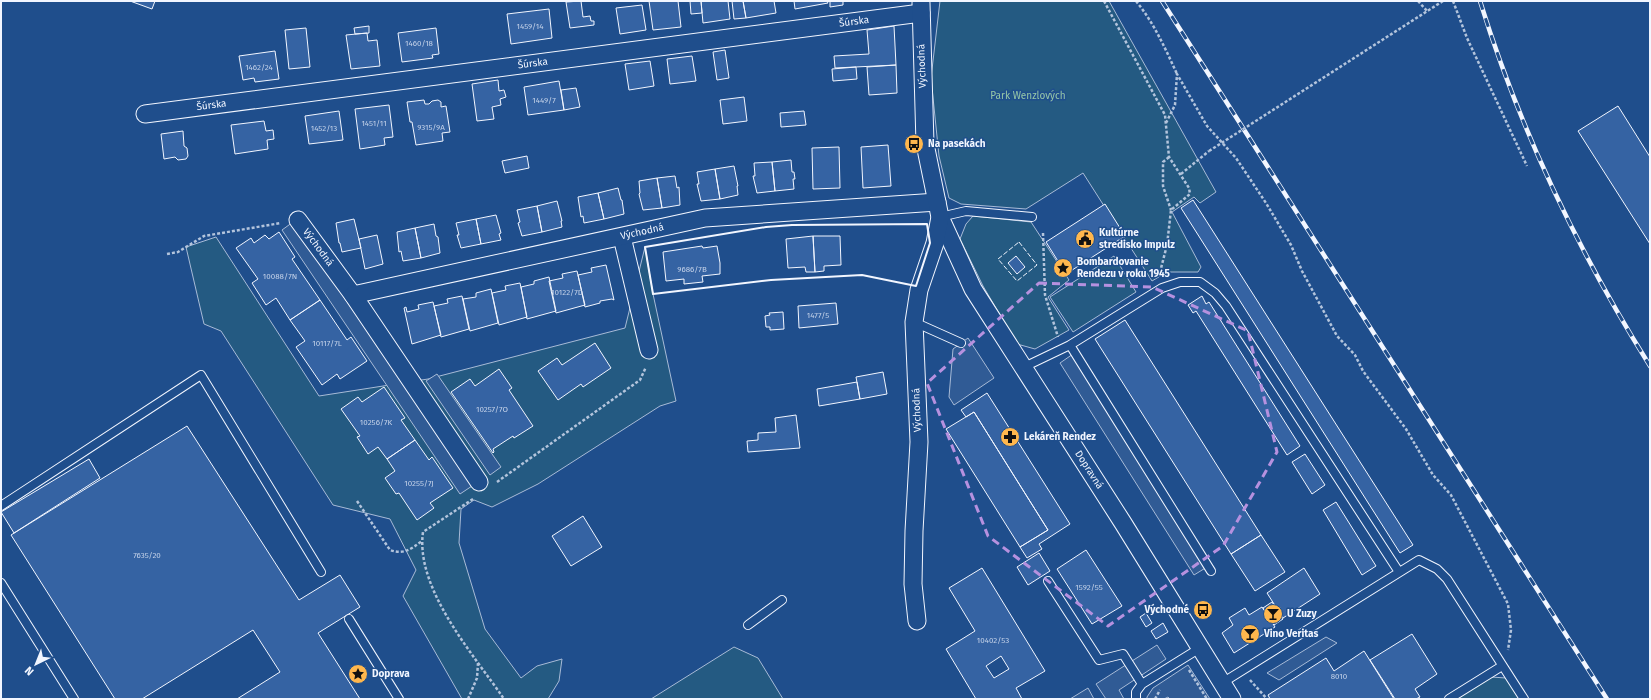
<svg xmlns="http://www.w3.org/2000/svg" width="1651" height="700" font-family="'Fira Sans',sans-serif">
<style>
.green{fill:#245a82;stroke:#a8bbd7}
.parking{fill:#305b95;stroke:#a8bbd7}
.building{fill:#3563a3;stroke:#f2f6ff;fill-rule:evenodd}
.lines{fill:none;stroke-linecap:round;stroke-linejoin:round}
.service-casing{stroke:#f2f6ff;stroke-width:10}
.minor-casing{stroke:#f2f6ff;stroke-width:19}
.path{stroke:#b3c4dc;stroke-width:2.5;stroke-dasharray:3 2;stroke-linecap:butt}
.service{stroke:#1f4e8c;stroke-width:8}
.minor{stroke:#1f4e8c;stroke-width:17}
.rail-casing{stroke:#f2f6ff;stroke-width:4.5}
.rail{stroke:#1f4e8c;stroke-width:3;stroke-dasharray:9;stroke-linecap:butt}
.path-bridge{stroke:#b3c4dc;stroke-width:2.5;stroke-dasharray:3 2;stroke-linecap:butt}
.fence{stroke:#f2f6ff;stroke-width:1;stroke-dasharray:5 2;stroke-linecap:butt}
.wall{stroke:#f2f6ff;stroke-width:2}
.marked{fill:none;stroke:#b691df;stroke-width:3;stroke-dasharray:8 5;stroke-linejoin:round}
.labels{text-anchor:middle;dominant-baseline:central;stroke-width:3;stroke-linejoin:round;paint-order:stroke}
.number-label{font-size:8px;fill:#c3d1e8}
.street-label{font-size:10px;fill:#f2f6ff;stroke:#1f4e8c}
.park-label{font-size:10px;fill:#97c8a6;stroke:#1f4e8c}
.poi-label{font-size:10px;font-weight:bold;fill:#f2f6ff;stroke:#1f4e8c;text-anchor:start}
</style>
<rect width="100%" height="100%" fill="#1f4e8c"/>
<path class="green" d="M 940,1 L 1109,1 L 1216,192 L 1200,203 L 1194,197 L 1172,212 L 1201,267 L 1198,272 L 1167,272 L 1152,281 L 1083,173 L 1026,209 L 961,204 L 949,198 L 939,156 L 931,78 Z
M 973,216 L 1031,222 L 1069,280 L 1048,297 L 1069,330 L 1035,349 L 1017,344 L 983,286 L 960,239 L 966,224 Z
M 216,237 L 319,396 L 428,379 L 625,328 L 645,247 L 653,294 L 676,401 L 660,406 L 538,484 L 492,507 L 474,500 L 461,509 L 459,543 L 485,629 L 521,678 L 537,666 L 562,659 L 559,681 L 548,699 L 462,699 L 403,596 L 416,570 L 390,519 L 333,505 L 221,331 L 204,324 L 186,247 Z
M 1114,256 L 1136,292 L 1073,332 L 1050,297 Z
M 734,647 L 758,658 L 783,699 L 651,699 Z
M 1491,677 L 1506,678 L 1520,699 L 1455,699 Z"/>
<path class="parking" d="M 293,222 L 472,486 L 460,494 L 282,230 Z
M 968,338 L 994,378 L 954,405 L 949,397 L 953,349 Z
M 1073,354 L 1207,567 L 1194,575 L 1060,363 Z
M 437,374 L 501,467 L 490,475 L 426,381 Z
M 1326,637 L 1337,643 L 1279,680 L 1267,673 Z
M 1157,645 L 1166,659 L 1119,690 L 1124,699 L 1106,699 L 1096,684 Z
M 1188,665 L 1210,699 L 1170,699 L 1168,697 L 1164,699 L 1147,699 L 1147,697 L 1153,688 Z
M 1088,688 L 1094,699 L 1070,699 Z"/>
<path class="building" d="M 130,1 L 155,1 L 152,9 Z
M 581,1 L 583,17 L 590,16 L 591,21 L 594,21 L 594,25 L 570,28 L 566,2 Z
M 649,1 L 678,1 L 681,27 L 653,30 Z
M 690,1 L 701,1 L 702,13 L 691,14 Z
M 701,1 L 728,1 L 730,19 L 703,23 Z
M 732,1 L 743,1 L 746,18 L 734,19 Z
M 743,1 L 774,1 L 776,13 L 746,18 Z
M 794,1 L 827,1 L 828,3 L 795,9 Z
M 830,1 L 843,1 L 843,5 L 830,7 Z
M 642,5 L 646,30 L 620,34 L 616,8 Z
M 549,9 L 552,38 L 511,44 L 507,14 Z
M 369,26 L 369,33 L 355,34 L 354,28 Z
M 894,26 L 896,65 L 835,68 L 834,56 L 869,54 L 867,30 Z
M 306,28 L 310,67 L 289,69 L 285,30 Z
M 436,28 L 439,54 L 432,55 L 433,58 L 402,62 L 398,33 Z
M 367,33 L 368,41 L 377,40 L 380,66 L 351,69 L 346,35 Z
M 725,50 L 729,78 L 717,80 L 713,52 Z
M 275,51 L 279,79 L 255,82 L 254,78 L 243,80 L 239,56 Z
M 692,56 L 696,81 L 670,84 L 667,59 Z
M 650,61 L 654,86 L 629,90 L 625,64 Z
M 896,65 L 897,93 L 869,95 L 867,67 Z
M 856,67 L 857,79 L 833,81 L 832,69 Z
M 498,80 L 499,91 L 504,90 L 506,97 L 500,99 L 501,105 L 492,107 L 494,119 L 477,121 L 472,84 Z
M 559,81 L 564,110 L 528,115 L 524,87 Z
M 576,88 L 580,107 L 564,110 L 561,90 Z
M 744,97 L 747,121 L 723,124 L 720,100 Z
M 424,100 L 425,104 L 429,104 L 432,101 L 438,100 L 441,102 L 441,107 L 446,106 L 450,132 L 442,133 L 443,141 L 416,145 L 412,122 L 410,122 L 407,102 Z
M 389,105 L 393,137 L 384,138 L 385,145 L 360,149 L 355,109 Z
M 1618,106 L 1650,157 L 1650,244 L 1578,131 Z
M 339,111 L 343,140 L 309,144 L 305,116 Z
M 804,111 L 806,125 L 781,127 L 780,113 Z
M 264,121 L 266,131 L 273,130 L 274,139 L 267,140 L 268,149 L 235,154 L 231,125 Z
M 183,131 L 184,146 L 187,148 L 188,156 L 186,159 L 178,160 L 175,157 L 164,159 L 161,134 Z
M 888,145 L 891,186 L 863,188 L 861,147 Z
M 839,147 L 840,188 L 813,189 L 812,148 Z
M 527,156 L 529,168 L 505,173 L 502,161 Z
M 791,160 L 792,172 L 794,172 L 795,179 L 793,179 L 794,189 L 775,191 L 772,162 Z
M 772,162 L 775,191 L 757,193 L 753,176 L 755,176 L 754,163 Z
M 734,166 L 738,186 L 737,186 L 738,195 L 720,199 L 715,169 Z
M 715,169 L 720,199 L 701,201 L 697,184 L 699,184 L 697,172 Z
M 675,176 L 677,188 L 679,187 L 680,205 L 662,208 L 657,178 Z
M 657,178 L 662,208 L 643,210 L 639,194 L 640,193 L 639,181 Z
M 618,188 L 621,200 L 622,200 L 624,214 L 604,219 L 598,193 Z
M 598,193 L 604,219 L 584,223 L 583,216 L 581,217 L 578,197 Z
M 1193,200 L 1413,545 L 1400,553 L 1181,208 Z
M 557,201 L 562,221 L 561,221 L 562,227 L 542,232 L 537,206 Z
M 1105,204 L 1125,236 L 1066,274 L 1046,242 Z
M 537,206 L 542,232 L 522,236 L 518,223 L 520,222 L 517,210 Z
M 496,215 L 501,233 L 499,234 L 501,240 L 481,244 L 476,219 Z
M 354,219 L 361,248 L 342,252 L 340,243 L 339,243 L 336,223 Z
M 476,219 L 481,244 L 461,248 L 457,235 L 459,235 L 456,223 Z
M 434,224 L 436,236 L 438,237 L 440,253 L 421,258 L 415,228 Z
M 415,228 L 421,258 L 403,261 L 401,251 L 399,252 L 397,232 Z
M 279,232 L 295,257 L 292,259 L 320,300 L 290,320 L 276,298 L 266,305 L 252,283 L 258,279 L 236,248 L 251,238 L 254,243 L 265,235 L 269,239 Z
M 377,235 L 383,264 L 365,269 L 359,239 Z
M 813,236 L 815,272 L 806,272 L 805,267 L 788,268 L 786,239 Z
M 813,236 L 840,236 L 841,265 L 824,266 L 824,271 L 815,272 Z
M 702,246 L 703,248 L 717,246 L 720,263 L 720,274 L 702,276 L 703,282 L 684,284 L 684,279 L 666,281 L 663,252 Z
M 1016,256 L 1025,267 L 1017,274 L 1008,263 Z
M 606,265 L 614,300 L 612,299 L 600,301 L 600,303 L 585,307 L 578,275 L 592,272 L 591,268 Z
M 577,271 L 585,305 L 556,313 L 549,281 L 563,278 L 562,274 Z
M 549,277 L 556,311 L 527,319 L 521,287 L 534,284 L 534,281 Z
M 520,283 L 527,317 L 499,325 L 492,293 L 506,290 L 505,286 Z
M 491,289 L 498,323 L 470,331 L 463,299 L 476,297 L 476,293 Z
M 462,296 L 469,329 L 441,337 L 434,306 L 448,303 L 447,299 Z
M 1202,296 L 1206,304 L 1209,302 L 1300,446 L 1287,455 L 1196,311 L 1193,313 L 1188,305 Z
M 320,300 L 347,340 L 351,337 L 367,361 L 340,379 L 337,374 L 322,385 L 296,347 L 305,341 L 290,320 Z
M 433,302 L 441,335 L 412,344 L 404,308 L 406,307 L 407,312 L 419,309 L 418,305 Z
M 836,303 L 838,324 L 799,328 L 798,306 Z
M 783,312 L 784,329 L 770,330 L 770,327 L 766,327 L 765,316 L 770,315 L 769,313 Z
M 1125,320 L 1261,535 L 1231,554 L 1095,339 Z
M 595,343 L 611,368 L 583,387 L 581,384 L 558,400 L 538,371 L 557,358 L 562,365 Z
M 499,369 L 512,388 L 509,390 L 533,426 L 514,438 L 513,436 L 493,449 L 494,452 L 493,453 L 451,392 L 470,379 L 475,386 Z
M 883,372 L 887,394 L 860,399 L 856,377 Z
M 857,382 L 860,399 L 819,406 L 817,389 Z
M 384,387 L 405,418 L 401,420 L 415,440 L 387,459 L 378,447 L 368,454 L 357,437 L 360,436 L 341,409 L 358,397 L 362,402 Z
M 987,393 L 1070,524 L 1039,544 L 1042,549 L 1027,558 L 1020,547 L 1048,530 L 974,412 L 966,417 L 961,410 Z
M 974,412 L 1048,530 L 1020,547 L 946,429 Z
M 796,415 L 800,448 L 748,452 L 747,441 L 758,440 L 758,433 L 776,432 L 775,418 Z
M 187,426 L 299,600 L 340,575 L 360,607 L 318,633 L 360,699 L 237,699 L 280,672 L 253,630 L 142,699 L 115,699 L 11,535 Z
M 415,440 L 429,460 L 432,457 L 453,488 L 430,503 L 434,508 L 417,520 L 399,493 L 396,494 L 385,478 L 395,471 L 387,459 Z
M 1305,454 L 1325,485 L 1312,494 L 1292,462 Z
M 89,459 L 100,478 L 14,533 L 1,512 Z
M 1336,502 L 1376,566 L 1362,575 L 1323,510 Z
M 583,516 L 602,547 L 571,566 L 552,536 Z
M 1261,535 L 1285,572 L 1255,591 L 1231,554 Z
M 1086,550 L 1122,606 L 1092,624 L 1057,569 Z
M 1039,553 L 1050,571 L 1028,585 L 1017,567 Z
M 982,568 L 1045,671 L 1016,688 L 1022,699 L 976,699 L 946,649 L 975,631 L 949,588 ZM 1001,656 L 1009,669 L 994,678 L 986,666 Z
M 1304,568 L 1320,594 L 1283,618 L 1267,593 Z
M 1272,602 L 1283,619 L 1274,625 L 1263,608 Z
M 1262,607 L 1275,627 L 1234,653 L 1222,633 L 1233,625 L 1229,618 L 1245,608 L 1249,615 Z
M 1146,613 L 1152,623 L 1146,627 L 1140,617 Z
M 1163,623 L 1168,632 L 1156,639 L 1151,631 Z
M 1412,634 L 1437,674 L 1415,689 L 1420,697 L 1416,699 L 1395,699 L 1370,660 Z
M 1364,651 L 1394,699 L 1270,699 L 1268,695 L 1326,658 L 1334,671 Z"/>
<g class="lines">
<g class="service-casing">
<path id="service" d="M 940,217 L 966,211 L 1032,217
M 914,322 L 961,343
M 1070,345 L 1211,571
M 1022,368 L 1070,345 L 1162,288 L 1180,282 L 1200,282 L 1215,293 L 1226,306 L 1399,572
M 1,506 L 201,375 L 321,572
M 1048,581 L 1099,660 L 1123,654 L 1142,684
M 1,583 L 74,699
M 349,619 L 399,699
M 748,625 L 782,600
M 1222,683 L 1419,560 L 1437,569 L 1447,579 L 1524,699
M 1136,699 L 1136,692 L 1142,684 L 1200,648
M 1449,699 L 1502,666"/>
</g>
<g class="minor-casing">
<g id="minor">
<path id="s1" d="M 145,114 L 921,13"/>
<path id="s2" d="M 940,217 L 973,289 L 1123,523 L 1232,699"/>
<path id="s3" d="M 298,220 L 353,295 L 479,482"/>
<path d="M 622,237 L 649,350"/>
<path id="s4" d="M 353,295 L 705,218 L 937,202"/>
<path d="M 917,621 L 913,584 L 914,531 L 919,442 L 914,322 L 919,290 L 935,243 L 940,217 L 925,144 L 921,3"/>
</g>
</g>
<path class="path" d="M 1104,1 L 1165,115 L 1169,157 L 1189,188 L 1190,194 L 1171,210 L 1167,245 L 1159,276
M 1136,1 C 1154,23 1165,48 1177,74
M 1418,1 L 1427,11
M 1453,1 L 1467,38 L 1527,166
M 1166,123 L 1175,105 L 1177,74 L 1207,126 L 1236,158 L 1266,203 L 1291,245 L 1302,271 L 1337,336 L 1355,355 L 1363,371 L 1406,429 L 1433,475 L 1451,495 L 1508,604 L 1511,630 L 1508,650
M 1169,157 L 1163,162 L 1163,186 L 1171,210
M 1181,174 L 1209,151
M 1043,233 L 1045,295 L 1058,337
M 167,254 L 178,252 L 204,236 L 281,223
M 497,482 L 640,380 L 646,367
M 473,499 L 423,532 C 415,589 474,655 504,699
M 357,501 L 390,550 C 404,555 411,549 422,541
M 1189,670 L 1207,699
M 1250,680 L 1267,699
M 468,699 L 477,678 L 478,663
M 1155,699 L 1160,690"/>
<use href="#service" class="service"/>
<use href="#minor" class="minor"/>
<g class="rail-casing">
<path id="rail" d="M 1162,1 L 1607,699
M 1480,1 C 1520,130 1578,251 1650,366"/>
</g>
<use href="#rail" class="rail"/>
<path class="path-bridge" d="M 1209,151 L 1443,1"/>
<path class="fence" d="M 1019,242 L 1037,265 L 1017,281 L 998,259 Z"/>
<path class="wall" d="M 927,224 L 930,243 L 916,286 L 862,275 L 771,280 L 653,294 L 645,247 L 766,227 L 792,225 Z"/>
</g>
<path class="marked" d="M 1039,283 L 1152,287 L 1248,331 L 1277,452 L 1223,546 L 1108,626 L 988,536 L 927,383 Z"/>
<defs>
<g id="bus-disc" transform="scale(1)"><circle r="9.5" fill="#ffb74d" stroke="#1f4e8c"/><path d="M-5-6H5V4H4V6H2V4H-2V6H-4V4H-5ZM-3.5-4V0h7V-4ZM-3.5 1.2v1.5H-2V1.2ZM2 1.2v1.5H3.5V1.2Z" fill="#111"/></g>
<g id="civic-disc" transform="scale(1)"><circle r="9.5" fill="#ffb74d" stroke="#1f4e8c"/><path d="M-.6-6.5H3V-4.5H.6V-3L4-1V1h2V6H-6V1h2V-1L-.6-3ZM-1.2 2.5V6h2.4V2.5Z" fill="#111"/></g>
<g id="sight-disc" transform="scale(1)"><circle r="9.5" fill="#ffb74d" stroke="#1f4e8c"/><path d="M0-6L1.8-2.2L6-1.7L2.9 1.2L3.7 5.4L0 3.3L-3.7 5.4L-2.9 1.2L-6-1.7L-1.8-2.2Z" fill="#111"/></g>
<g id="pharmacy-disc" transform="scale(1)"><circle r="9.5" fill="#ffb74d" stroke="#1f4e8c"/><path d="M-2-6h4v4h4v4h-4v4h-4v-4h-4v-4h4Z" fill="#111"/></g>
<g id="bar-disc" transform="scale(1)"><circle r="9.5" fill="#ffb74d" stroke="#1f4e8c"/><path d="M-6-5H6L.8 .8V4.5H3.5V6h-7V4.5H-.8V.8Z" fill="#111"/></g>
</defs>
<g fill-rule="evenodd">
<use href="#bus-disc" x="914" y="144"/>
<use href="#civic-disc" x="1085" y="239"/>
<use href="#sight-disc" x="1063" y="268"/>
<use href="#pharmacy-disc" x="1010" y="437"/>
<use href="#bus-disc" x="1203" y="610"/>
<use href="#bar-disc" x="1273" y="614"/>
<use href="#bar-disc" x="1250" y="634"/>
<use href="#sight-disc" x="358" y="674"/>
</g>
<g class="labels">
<g class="number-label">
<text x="530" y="26">1459/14</text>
<text x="419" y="43">1460/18</text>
<text x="259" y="67">1462/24</text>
<text x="544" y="100">1449/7</text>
<text x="374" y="123">1451/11</text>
<text x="431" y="127">9315/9A</text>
<text x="324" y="128">1452/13</text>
<text x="692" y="269">9686/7B</text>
<text x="280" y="276">10088/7N</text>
<text x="567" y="292">10122/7D</text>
<text x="818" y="315">1477/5</text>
<text x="327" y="343">10117/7L</text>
<text x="492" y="409">10257/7O</text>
<text x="376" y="422">10256/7K</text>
<text x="419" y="483">10255/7J</text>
<text x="147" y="555">7635/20</text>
<text x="1089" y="587">1592/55</text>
<text x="993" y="640">10402/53</text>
<text x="1339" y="676">8010</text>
</g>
<g class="street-label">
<text stroke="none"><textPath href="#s1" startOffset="715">Šúrska</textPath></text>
<text stroke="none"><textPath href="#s1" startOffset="391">Šúrska</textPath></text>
<text transform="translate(922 66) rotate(-92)">Východná</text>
<text stroke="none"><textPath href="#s1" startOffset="67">Šúrska</textPath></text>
<text stroke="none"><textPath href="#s4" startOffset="296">Východná</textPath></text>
<text stroke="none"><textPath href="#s3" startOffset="34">Východná</textPath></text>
<text transform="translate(917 410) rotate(-92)">Východná</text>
<text stroke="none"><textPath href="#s2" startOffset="294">Dopravná</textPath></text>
</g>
<g class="park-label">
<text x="1028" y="96">Park Wenzlových</text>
</g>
<g class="poi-label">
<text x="928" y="144">Na pasekách</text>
<text x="1099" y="233">Kultúrne<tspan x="1099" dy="12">stredisko Impulz</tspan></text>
<text x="1077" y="262">Bombardovanie<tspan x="1077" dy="12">Rendezu v roku 1945</tspan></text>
<text x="1024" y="437">Lekáreň Rendez</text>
<text x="1189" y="610" text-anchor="end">Východné</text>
<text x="1287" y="614">U Zuzy</text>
<text x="1264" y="634">Vino Veritas</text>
<text x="372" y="674">Doprava</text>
</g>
</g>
<rect width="1651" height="700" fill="none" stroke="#f2f6ff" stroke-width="4"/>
<g transform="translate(36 664) rotate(223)" stroke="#1f4e8c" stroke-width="3" paint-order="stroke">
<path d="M0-3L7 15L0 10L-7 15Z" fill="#f2f6ff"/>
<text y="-6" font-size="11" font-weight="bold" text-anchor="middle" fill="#f2f6ff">N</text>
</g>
</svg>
